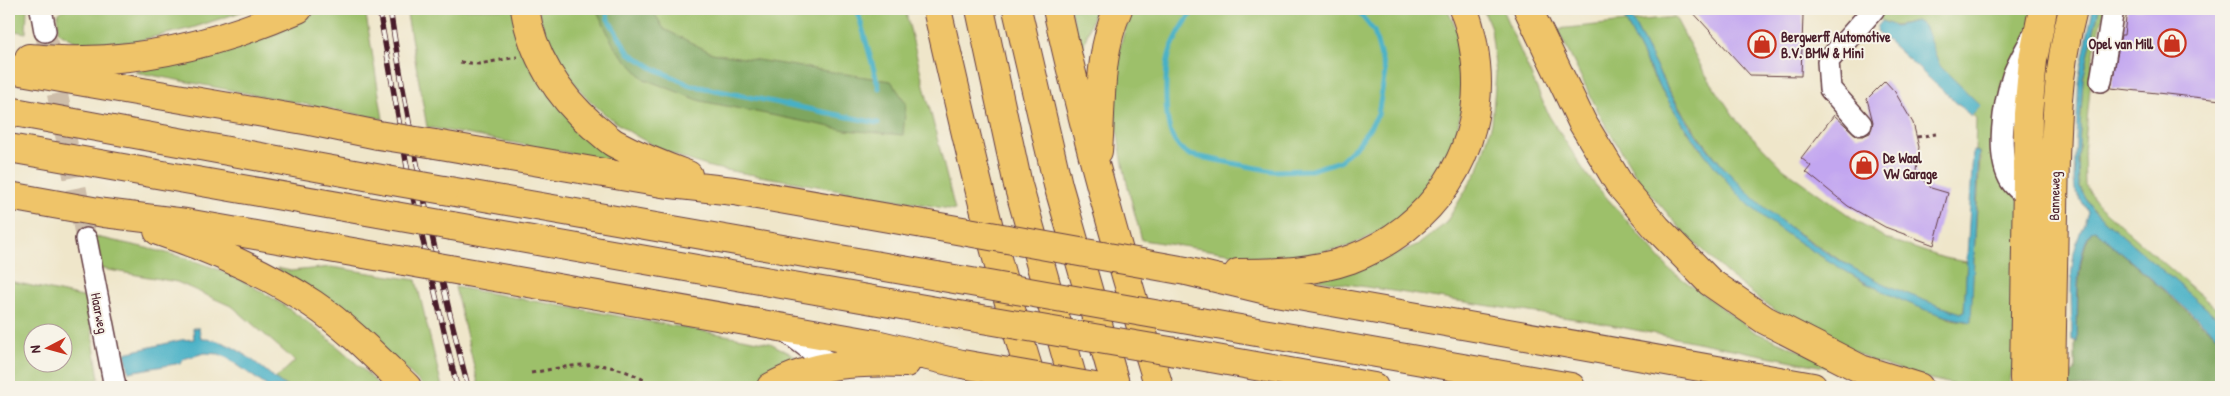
<svg xmlns="http://www.w3.org/2000/svg" width="2230" height="396" font-family="'Patrick Hand',sans-serif">
<style>
.green{fill:#9dc06a;stroke:#74704a;fill-rule:evenodd}
.forest{fill:#7ea65e;stroke:#646244}
.water{fill:#47b0c6;stroke:#486878}
.lines{fill:none;stroke-linecap:round;stroke-linejoin:round}
.stream{stroke:#47b0c6;stroke-width:5}
.building{fill:#c2a6f0}
.minor-tunnel{stroke:#cebeaa;stroke-width:21;stroke-dasharray:21 11;stroke-linecap:butt}
.minor-casing{stroke:#633d43;stroke-width:24}
.major-casing{stroke:#633d43;stroke-width:30}
.highway-casing{stroke:#633d43;stroke-width:30}
.path{stroke:#633d43;stroke-width:3;stroke-dasharray:4 4;stroke-linecap:butt}
.minor{stroke:#fff;stroke-width:21}
.major{stroke:#efc469;stroke-width:28}
.highway{stroke:#efc469;stroke-width:28}
.rail-casing{stroke:#4a1f2b;stroke-width:5.5}
.rail{stroke:#f7f3e8;stroke-width:4;stroke-dasharray:11;stroke-linecap:butt}
.highway-bridge-casing{stroke:#633d43;stroke-width:30;stroke-linecap:butt}
.highway-bridge{stroke:#efc469;stroke-width:28}
.labels{text-anchor:middle;dominant-baseline:central;stroke-width:4;stroke-linejoin:round;paint-order:stroke}
.poi-label{font-size:14px;font-weight:bold;fill:#4a1f2b;stroke:#f7f3e8;text-anchor:start}
.street-label{font-size:14px;fill:#4a1f2b;stroke:#f7f3e8}
</style>
<rect width="100%" height="100%" fill="#f7f3e8"/>
<filter id="ink" filterUnits="userSpaceOnUse"><feTurbulence type="fractalNoise" baseFrequency=".02" numOctaves="2"/><feDisplacementMap in="SourceGraphic" scale="10" xChannelSelector="R" yChannelSelector="G"/><feConvolveMatrix kernelMatrix="1 2 1 2 8 2 1 2 1" color-interpolation-filters="sRGB"/></filter>
<filter id="wash" filterUnits="userSpaceOnUse"><feTurbulence type="fractalNoise" baseFrequency=".0096" numOctaves="4" result="noise"/><feDisplacementMap in="SourceGraphic" scale="20" xChannelSelector="R" yChannelSelector="G"/><feGaussianBlur stdDeviation="1.12" result="paint"/><feColorMatrix in="noise" values="0 0 0 0 0 0 0 0 0 0 0 0 0 0 0 0 0 1.4 0 .05"/><feComposite in="paint" operator="in"/></filter>
<g filter="url(#wash)">
<rect width="100%" height="100%" fill="#efe6ca"/>
<path class="green" d="M 9,9 L 27,9 L 26,33 L 9,30 Z
M 63,9 L 250,9 L 192,28 L 132,42 L 78,43 L 58,32 L 58,14 Z
M 325,9 L 365,9 L 383,119 L 135,72 L 273,32 Z
M 406,9 L 517,9 L 521,27 L 645,167 L 427,127 Z
M 538,9 L 905,9 L 955,210 L 714,168 C 632,146 559,95 538,9 Z
M 1070,9 L 1095,9 L 1081,54 Z
M 1133,9 L 1447,9 L 1457,30 L 1461,51 L 1464,93 L 1455,142 L 1426,194 L 1388,227 L 1350,246 L 1297,257 L 1242,258 L 1241,255 L 1142,240 C 1129,195 1111,124 1115,79 C 1117,55 1123,31 1133,9 Z
M 1483,9 L 1502,9 L 1549,116 L 1587,175 L 1670,270 L 1755,332 L 1854,373 L 1595,322 L 1314,279 L 1369,265 L 1419,244 L 1445,224 L 1478,170 L 1492,123 L 1496,74 L 1491,28 Z
M 1883,9 L 2033,9 L 2014,360 L 2009,387 L 1965,387 L 1921,377 L 1873,361 L 1774,310 L 1733,279 L 1686,235 L 1638,179 L 1602,119 L 1557,29 L 1626,22 L 1654,78 L 1697,146 L 1789,235 L 1865,283 L 1951,319 L 1970,322 L 1980,160 L 1979,152 L 1975,151 L 1976,118 L 1972,115 L 1980,106 L 1942,69 L 1935,58 L 1923,25 L 1916,21 C 1900,24 1891,29 1878,17 Z
M 2099,9 L 2105,9 L 2093,56 L 2084,153 L 2085,185 L 2100,207 L 2221,313 L 2221,322 L 2093,210 L 2079,187 L 2078,162 L 2083,79 Z
M 1675,17 L 1704,72 L 1738,122 L 1783,168 L 1854,219 L 1887,239 L 1944,258 L 1967,262 L 1964,312 L 1961,313 C 1929,303 1896,292 1866,276 C 1847,266 1830,253 1812,242 C 1790,228 1766,213 1748,194 C 1698,143 1663,85 1633,21 Z
M 91,236 C 133,245 176,253 217,269 C 280,296 333,339 381,387 L 287,387 L 275,379 L 295,361 L 233,307 L 177,282 L 97,268 Z
M 331,267 L 416,280 L 442,387 L 424,387 L 407,370 L 277,268 L 291,271 Z
M 9,281 L 87,298 L 99,379 L 83,382 L 90,387 L 9,387 ZM 32,334 L 62,334 L 62,364 L 32,364 Z
M 455,287 L 770,343 L 799,358 L 805,364 L 776,372 L 747,387 L 479,387 Z
M 842,384 L 848,384 L 888,387 L 825,387 Z"/>
<path class="forest" d="M 596,9 L 652,9 L 664,29 L 712,53 L 891,81 L 906,103 L 903,135 L 846,130 L 701,101 L 644,79 L 615,48 Z
M 2095,230 L 2198,321 L 2221,339 L 2221,387 L 2065,387 L 2068,374 L 2075,372 L 2075,341 L 2077,341 C 2079,304 2075,264 2091,231 Z"/>
<path class="water" d="M 1620,9 L 1627,9 C 1646,46 1663,84 1686,119 C 1751,216 1851,279 1961,313 L 1964,312 L 1973,151 L 1979,152 L 1971,322 C 1925,314 1881,292 1842,269 C 1814,252 1785,235 1760,214 C 1745,203 1732,187 1720,173 C 1678,123 1647,68 1620,9 Z
M 2093,9 L 2099,9 L 2083,79 L 2078,162 L 2079,187 L 2093,210 L 2221,321 L 2221,339 L 2095,230 L 2091,231 C 2074,257 2078,310 2077,341 L 2072,340 C 2072,312 2069,281 2074,253 C 2077,239 2083,226 2088,212 L 2075,190 L 2074,179 L 2079,76 Z
M 1882,21 L 1895,26 L 1916,21 L 1924,26 L 1940,66 L 1981,106 L 1971,116 L 1877,31 L 1878,26 Z
M 193,328 L 199,328 L 201,339 C 235,338 261,370 287,387 L 268,387 L 226,357 L 219,354 L 205,353 L 183,359 L 181,363 L 129,372 L 125,353 L 181,340 L 194,339 Z"/>
<g class="lines">
<path class="stream" d="M 606,9 L 608,19 L 629,53 L 655,69 L 690,85 L 878,123
M 857,9 L 879,88
M 1194,9 C 1185,22 1177,34 1171,49 C 1164,67 1164,118 1172,136 C 1175,144 1183,151 1190,155 L 1273,171 L 1311,170 L 1340,161 L 1359,143 L 1378,115 L 1385,72 L 1374,31 L 1356,9"/>
</g>
<g id="blocks">
<path class="building" d="M 1690,9 L 1795,9 L 1803,15 L 1801,76 L 1750,75 Z
M 2127,9 L 2221,9 L 2221,100 L 2111,88 L 2121,35 L 2124,35 Z
M 1885,81 L 1895,92 L 1913,123 L 1919,147 L 1916,171 L 1931,188 L 1948,193 L 1934,245 L 1885,227 L 1848,206 L 1806,172 L 1811,166 L 1801,158 L 1834,115 L 1857,136 L 1863,136 L 1870,133 L 1873,122 L 1867,99 Z"/>
</g>
</g>
<g filter="url(#ink)">
<use href="#blocks" fill-opacity="0" stroke="#633d43" stroke-width="1"/>
<g class="lines">
<path class="minor-tunnel" d="M 45,31 L 86,239"/>
<g class="minor-casing">
<path id="minor" d="M 41,9 L 45,31
M 2101,81 L 2113,9
M 1861,124 L 1830,89 L 1828,61 L 1874,9
M 2027,197 C 2021,192 2015,187 2011,181 C 1995,156 2004,103 2013,76 C 2018,63 2026,50 2032,38
M 86,239 L 115,387
M 783,329 L 824,360 L 837,365"/>
</g>
<g class="major-casing">
<path id="major" d="M 2024,379 L 2028,114 L 2033,60 L 2043,9
M 2051,384 C 2052,327 2053,270 2054,213 C 2055,144 2055,76 2073,9"/>
</g>
<g class="highway-casing">
<path id="highway" d="M 525,9 C 532,55 558,96 593,126 C 600,131 606,138 614,143 C 638,156 663,166 688,175
M 937,9 C 966,136 995,263 1034,387
M 980,9 L 1018,185 L 1075,387
M 1017,9 L 1058,185 L 1116,387
M 1057,9 C 1085,137 1121,262 1159,387
M 1528,9 L 1582,122 L 1620,185 L 1657,228 L 1710,282 L 1765,320 L 1861,369 L 1919,387
M 29,58 C 47,59 65,61 83,60 C 158,59 230,39 298,9
M 9,69 L 310,121 L 378,135
M 9,111 L 387,180
M 435,144 L 662,183 L 734,191 L 923,224
M 9,148 L 395,216
M 1098,151 C 1102,103 1098,54 1118,9
M 444,190 L 937,276
M 9,196 L 104,213 L 186,223 L 404,261
M 452,226 L 947,313
M 158,231 C 212,249 265,272 313,304 C 347,327 377,358 407,387
M 461,271 L 876,344 L 962,364 L 1008,372
M 1186,271 L 1270,291 L 1813,387
M 1238,273 C 1276,273 1314,272 1351,259 C 1432,228 1485,152 1476,64 C 1474,46 1471,26 1463,9
M 1200,322 L 1571,387
M 1211,358 L 1374,387
M 771,387 C 813,363 859,361 906,363"/>
</g>
<path class="path" d="M 460,62 L 479,64 L 517,57
M 1917,137 L 1936,134
M 531,373 C 584,363 608,357 656,387"/>
<use href="#minor" class="minor"/>
<use href="#major" class="major"/>
<use href="#highway" class="highway"/>
<g class="rail-casing">
<path id="rail" d="M 379,9 L 411,189 L 457,387
M 390,9 C 409,136 436,262 468,387"/>
</g>
<use href="#rail" class="rail"/>
<g class="highway-bridge-casing">
<path id="highway-bridge" d="M 378,135 L 435,144
M 387,180 L 444,190
M 395,216 L 452,226
M 923,224 L 1186,271
M 404,261 L 461,271
M 937,276 L 1200,322
M 947,313 L 1211,358
M 1008,372 L 1095,387"/>
</g>
<use href="#highway-bridge" class="highway-bridge"/>
</g>
</g>
<defs>
<g id="shop-ring" transform="scale(1.4375)"><circle r="9.5" fill="#f7f3e8" stroke="#c8321e" stroke-width="1.5"/><path d="M-5-2.5h2.3a2.7 3.5 0 0 1 5.4 0H5L5.5 6h-11ZM-1.5-2.5h3a1.5 2.3 0 0 0-3 0Z" fill="#c8321e"/></g>
</defs>
<g fill-rule="evenodd">
<use href="#shop-ring" x="2172" y="43"/>
<use href="#shop-ring" x="1762" y="44"/>
<use href="#shop-ring" x="1864" y="165"/>
</g>
<g class="labels">
<g class="poi-label">
<text x="1781" y="36">Bergwerff Automotive<tspan x="1781" dy="16">B.V. BMW &amp; Mini</tspan></text>
<text x="2153" y="43" text-anchor="end">Opel van Mill</text>
<text x="1883" y="157">De Waal<tspan x="1883" dy="16">VW Garage</tspan></text>
</g>
<g class="street-label">
<text transform="translate(2054 196) rotate(-89)">Banneweg</text>
<text transform="translate(100 313) rotate(79)">Haarweg</text>
</g>
</g>
<rect width="2230" height="396" fill="none" stroke="#f7f3e8" stroke-width="30"/>
<g transform="translate(48 348) rotate(264)"><circle r="24" fill="#f7f3e8" stroke="#b29e9c"/>
<path d="M0-4L9 19L0 12L-9 19Z" fill="#c8321e"/>
<text y="-8" font-size="14" font-weight="bold" text-anchor="middle" fill="#4a1f2b">N</text>
</g>
</svg>
